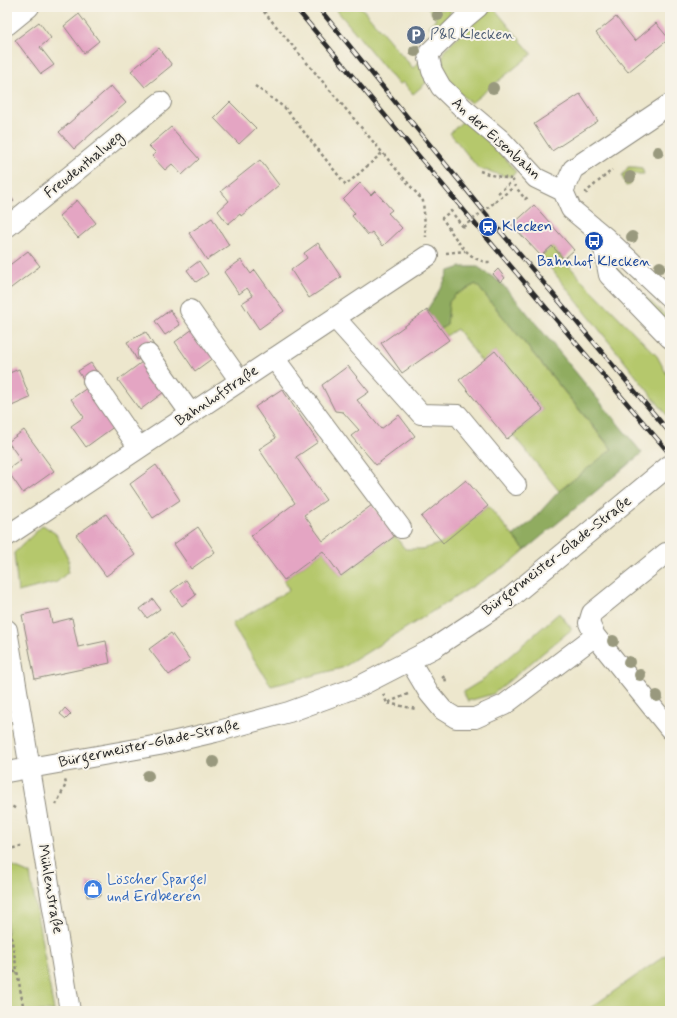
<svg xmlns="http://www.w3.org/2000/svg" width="677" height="1018" font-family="Mynerve,sans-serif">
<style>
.green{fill:#b5c86c;stroke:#707a4c}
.forest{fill:#90ac60;stroke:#5e6c46}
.building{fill:#e4a5c3}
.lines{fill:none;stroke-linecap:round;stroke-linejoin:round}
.minor-casing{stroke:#8c897c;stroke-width:22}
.path{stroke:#8c897c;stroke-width:2.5;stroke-dasharray:3 3;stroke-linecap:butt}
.minor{stroke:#fff;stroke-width:20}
.rail-casing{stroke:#2b2b2b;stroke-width:4.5}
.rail{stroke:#f7f3e8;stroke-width:3;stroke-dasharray:9;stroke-linecap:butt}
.path-bridge{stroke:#8c897c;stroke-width:2.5;stroke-dasharray:3 3;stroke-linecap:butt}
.tree{fill:#99997e}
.labels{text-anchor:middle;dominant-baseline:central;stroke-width:4;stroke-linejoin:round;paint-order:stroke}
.service-label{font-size:15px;fill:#4e5e75;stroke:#f7f3e8;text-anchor:start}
.street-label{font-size:15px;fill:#2b2b2b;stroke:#f7f3e8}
.transit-label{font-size:15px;fill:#164399;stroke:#f7f3e8;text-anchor:start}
.shop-label{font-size:15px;fill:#366cbe;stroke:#f7f3e8;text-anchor:start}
</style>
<rect width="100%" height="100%" fill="#f7f3e8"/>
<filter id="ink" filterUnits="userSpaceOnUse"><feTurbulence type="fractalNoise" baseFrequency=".025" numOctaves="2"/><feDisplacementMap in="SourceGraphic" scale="8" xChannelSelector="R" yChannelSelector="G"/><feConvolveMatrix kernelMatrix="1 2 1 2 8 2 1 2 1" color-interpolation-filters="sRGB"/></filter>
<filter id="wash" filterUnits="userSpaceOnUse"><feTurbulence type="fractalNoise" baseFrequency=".012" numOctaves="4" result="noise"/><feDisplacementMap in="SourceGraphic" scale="16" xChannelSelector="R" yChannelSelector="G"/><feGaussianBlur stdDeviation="0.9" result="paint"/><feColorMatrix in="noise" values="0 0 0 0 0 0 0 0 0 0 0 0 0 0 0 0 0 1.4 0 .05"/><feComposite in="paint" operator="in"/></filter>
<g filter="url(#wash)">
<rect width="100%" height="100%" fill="#ede7cd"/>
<path class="green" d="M 334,7 L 361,7 L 413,68 L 423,59 L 427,82 L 413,94 L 403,82 L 399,85 Z
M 427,7 L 439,7 L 442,11 L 445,7 L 451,7 C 451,18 440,36 428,26 L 436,19 Z
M 486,7 L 493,7 L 532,54 L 471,103 L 453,88 L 445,76 L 441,65 L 444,51 Z
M 464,120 C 484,137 500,151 516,172 L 511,176 L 504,176 L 478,168 L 450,133 Z
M 628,167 L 636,167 L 642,168 L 644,174 L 633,174 L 630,185 L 626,186 L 622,176 Z
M 552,246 L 579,277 L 657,356 L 670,380 L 670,419 L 541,256 Z
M 614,266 L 670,320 L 670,331 Z
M 476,284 L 612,450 L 559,491 L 513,435 L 543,410 L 495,351 L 482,362 L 457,329 L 446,336 L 440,329 L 447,325 L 449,302 L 455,295 Z
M 488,506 L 525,550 L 510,563 L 342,668 L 271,686 L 232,624 L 289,590 L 284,580 L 323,551 L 341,576 L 395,536 L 405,549 L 422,549 L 442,543 Z
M 43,525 L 56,534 L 69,560 L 68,572 L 57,582 L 18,592 L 14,553 Z
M 559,613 L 572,629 L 493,694 L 468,701 L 463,692 L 481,681 Z
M 7,864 L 30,874 L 54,1011 L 7,1011 Z
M 670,952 L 670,1011 L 586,1011 Z"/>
<path class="forest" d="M 461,267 L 478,267 L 500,282 L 519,303 L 642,453 L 525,550 L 513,536 L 532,521 L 559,491 L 612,449 L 476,284 L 455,295 L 449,302 L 447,325 L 440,329 L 427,310 L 443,284 L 449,271 Z"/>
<g id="blocks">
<path class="building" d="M 79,14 L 99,41 L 84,53 L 64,26 Z
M 616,17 L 635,41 L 656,23 L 669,39 L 628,72 L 596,33 Z
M 39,22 L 51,38 L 40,47 L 54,65 L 41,74 L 15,40 Z
M 159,48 L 172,65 L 145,87 L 131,71 Z
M 111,86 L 126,103 L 74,149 L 59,132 Z
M 580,94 L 598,121 L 552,151 L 534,124 Z
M 230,102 L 256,128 L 239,144 L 214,118 Z
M 171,127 L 199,159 L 182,175 L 172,164 L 165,170 L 152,156 L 156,153 L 149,146 Z
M 260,160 L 279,185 L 241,216 L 240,214 L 228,224 L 218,211 L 229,201 L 221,191 Z
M 360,183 L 371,195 L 375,191 L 392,210 L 388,213 L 402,228 L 383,246 L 372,232 L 368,235 L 352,216 L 355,213 L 343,200 Z
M 7,192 L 14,201 L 7,207 Z
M 77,200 L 96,223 L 78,238 L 59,216 Z
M 534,205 L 574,250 L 564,259 L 552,246 L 541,256 L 512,225 Z
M 212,218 L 229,245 L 207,260 L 189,233 Z
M 318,243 L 341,277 L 309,298 L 291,270 L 307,258 L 304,253 Z
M 28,251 L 40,266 L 7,291 L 7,267 Z
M 241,260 L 251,274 L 255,270 L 284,311 L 259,329 L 242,303 L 253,296 L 247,288 L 239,294 L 224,272 Z
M 199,261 L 208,274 L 196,282 L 187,270 Z
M 498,269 L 505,278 L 500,282 L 493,274 Z
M 170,310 L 180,325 L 165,335 L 155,321 Z
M 427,310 L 449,340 L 402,373 L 381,343 Z
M 197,326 L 217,355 L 195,371 L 175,342 Z
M 146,332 L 156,349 L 137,360 L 127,342 Z
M 495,351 L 543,410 L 507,439 L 459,380 Z
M 142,362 L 164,392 L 140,410 L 118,380 Z
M 91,363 L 100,377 L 87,385 L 78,371 Z
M 348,366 L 369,392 L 357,400 L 381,429 L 399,415 L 415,436 L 376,465 L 351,436 L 359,430 L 343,412 L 335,411 L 322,385 Z
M 19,369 L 30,398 L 7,408 L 7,374 Z
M 87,388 L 115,426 L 86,447 L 71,426 L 84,417 L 71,399 Z
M 282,389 L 318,442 L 296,457 L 326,500 L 304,515 L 323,541 L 372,505 L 395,536 L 341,576 L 323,551 L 284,580 L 251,536 L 295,503 L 259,449 L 276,438 L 255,407 Z
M 24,430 L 54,471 L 23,493 L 7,470 L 21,460 L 8,442 Z
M 156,465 L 180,500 L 153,518 L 130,484 Z
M 466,480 L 488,506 L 443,543 L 421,517 Z
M 106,514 L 135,555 L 106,576 L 76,535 Z
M 198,527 L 215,552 L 191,569 L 174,544 Z
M 186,580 L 196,595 L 182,606 L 171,591 Z
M 153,599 L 160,609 L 147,618 L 140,609 Z
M 49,609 L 52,623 L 72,618 L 78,647 L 106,641 L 110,663 L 35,679 L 22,615 Z
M 171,633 L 190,660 L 169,675 L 149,649 Z
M 65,708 L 71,714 L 66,719 L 60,714 Z
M 100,881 L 101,896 L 87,897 L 86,882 Z"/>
</g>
</g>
<g filter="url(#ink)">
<use href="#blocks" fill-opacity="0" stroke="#8c897c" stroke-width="1"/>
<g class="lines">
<g class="minor-casing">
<path id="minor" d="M 478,7 L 466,17 L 428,54 L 432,71 L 441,87 L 464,109 L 501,140 L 536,178 L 563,191
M 7,25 L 29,7
M 670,104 L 573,169 L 563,191 L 571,209 L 606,238 L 670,298
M 7,227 L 161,102
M 601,234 L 609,275 L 670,338
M 190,310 L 240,381
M 335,318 L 421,414 L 458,415 L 516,485
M 148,354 L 191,414
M 274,358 L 401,528
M 93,381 L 139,448
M 7,536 L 428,256
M 670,553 L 666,553 L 592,613 L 589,623 L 595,636 L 670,729
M 7,630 L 70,1011
M 410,661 L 429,693 L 443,710 L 456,718 L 475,718 L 504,705 L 595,636
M 7,772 L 159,745 L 215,732 L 289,712 L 360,686 L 434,648 L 511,597 L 670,465"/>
</g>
<path class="path" d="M 260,7 L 423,201 L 426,237
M 255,86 L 285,108 L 346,185 L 382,153
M 480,171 L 491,175 L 511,179
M 498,193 L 514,180
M 587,194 L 586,192 L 612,170
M 495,202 L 515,186 L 525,199 L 530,196
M 463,227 L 451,211 L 442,218 C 454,235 468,264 492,262
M 446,253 L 465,251
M 442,678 L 445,676 L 446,683
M 383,694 L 387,703
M 408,694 L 387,703 L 416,709
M 7,804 L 17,809
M 56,805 L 66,784 L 65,780
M 7,850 L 24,845
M 7,913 L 24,1011
M 7,971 L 16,972"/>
<use href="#minor" class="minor"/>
<g class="rail-casing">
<path id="rail" d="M 295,7 L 486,237 L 670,454
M 318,7 L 495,225 L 670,433"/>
</g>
<use href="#rail" class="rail"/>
<path class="path-bridge" d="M 463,227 L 495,202"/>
</g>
<g class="tree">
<circle cx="438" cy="15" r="6"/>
<circle cx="415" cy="51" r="6"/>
<circle cx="493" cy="88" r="6"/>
<circle cx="658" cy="152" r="6"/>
<circle cx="630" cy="177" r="6"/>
<circle cx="632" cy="237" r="6"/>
<circle cx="660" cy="267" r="6"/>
<circle cx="613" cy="641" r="6"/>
<circle cx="629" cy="662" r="6"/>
<circle cx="640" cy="675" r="6"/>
<circle cx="657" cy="696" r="6"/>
<circle cx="213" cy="762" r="6"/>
<circle cx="148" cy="776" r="6"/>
</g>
</g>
<defs>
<g id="parking-disc" transform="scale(1)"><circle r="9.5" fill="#5c6f8a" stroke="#f7f3e8"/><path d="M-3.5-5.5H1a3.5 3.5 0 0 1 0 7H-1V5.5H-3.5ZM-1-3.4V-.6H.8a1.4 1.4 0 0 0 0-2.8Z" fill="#fff"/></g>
<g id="station-disc" transform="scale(1)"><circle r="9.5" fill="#1a4fb4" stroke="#f7f3e8"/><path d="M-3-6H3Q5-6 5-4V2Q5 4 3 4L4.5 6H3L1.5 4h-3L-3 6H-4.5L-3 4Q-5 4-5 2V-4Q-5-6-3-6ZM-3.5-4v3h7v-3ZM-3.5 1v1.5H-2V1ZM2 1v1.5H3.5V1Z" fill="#fff"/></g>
<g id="bus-disc" transform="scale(1)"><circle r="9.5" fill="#1a4fb4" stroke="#f7f3e8"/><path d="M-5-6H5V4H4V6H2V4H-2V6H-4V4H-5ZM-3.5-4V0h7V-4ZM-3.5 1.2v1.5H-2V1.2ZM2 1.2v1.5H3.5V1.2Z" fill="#fff"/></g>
<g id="shop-disc" transform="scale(1)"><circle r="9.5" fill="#3f7fe0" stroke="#f7f3e8"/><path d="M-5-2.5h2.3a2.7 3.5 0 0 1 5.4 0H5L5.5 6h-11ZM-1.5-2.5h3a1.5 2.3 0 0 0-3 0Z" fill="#fff"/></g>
</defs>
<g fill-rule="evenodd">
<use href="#parking-disc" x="416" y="35"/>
<use href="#station-disc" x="488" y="227"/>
<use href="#bus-disc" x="594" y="241"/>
<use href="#shop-disc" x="93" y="889"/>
</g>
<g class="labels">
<g class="service-label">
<text x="430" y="35">P&amp;R Klecken</text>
</g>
<g class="street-label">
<text transform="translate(496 139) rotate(42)">An der Eisenbahn</text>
<text transform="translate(84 165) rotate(-39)">Freudenthalweg</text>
<text transform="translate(217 396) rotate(-34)">Bahnhofstraße</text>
<text transform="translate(557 556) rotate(-38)">Bürgermeister-Glade-Straße</text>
<text transform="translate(149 744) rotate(-12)">Bürgermeister-Glade-Straße</text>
<text transform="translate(50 889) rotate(80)">Mühlenstraße</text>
</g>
<g class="transit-label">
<text x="502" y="227">Klecken</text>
<text x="594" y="262" text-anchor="middle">Bahnhof Klecken</text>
</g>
<g class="shop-label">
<text x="107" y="880">Löscher Spargel<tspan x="107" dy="17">und Erdbeeren</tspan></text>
</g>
</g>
<rect width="677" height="1018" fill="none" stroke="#f7f3e8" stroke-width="24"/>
</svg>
